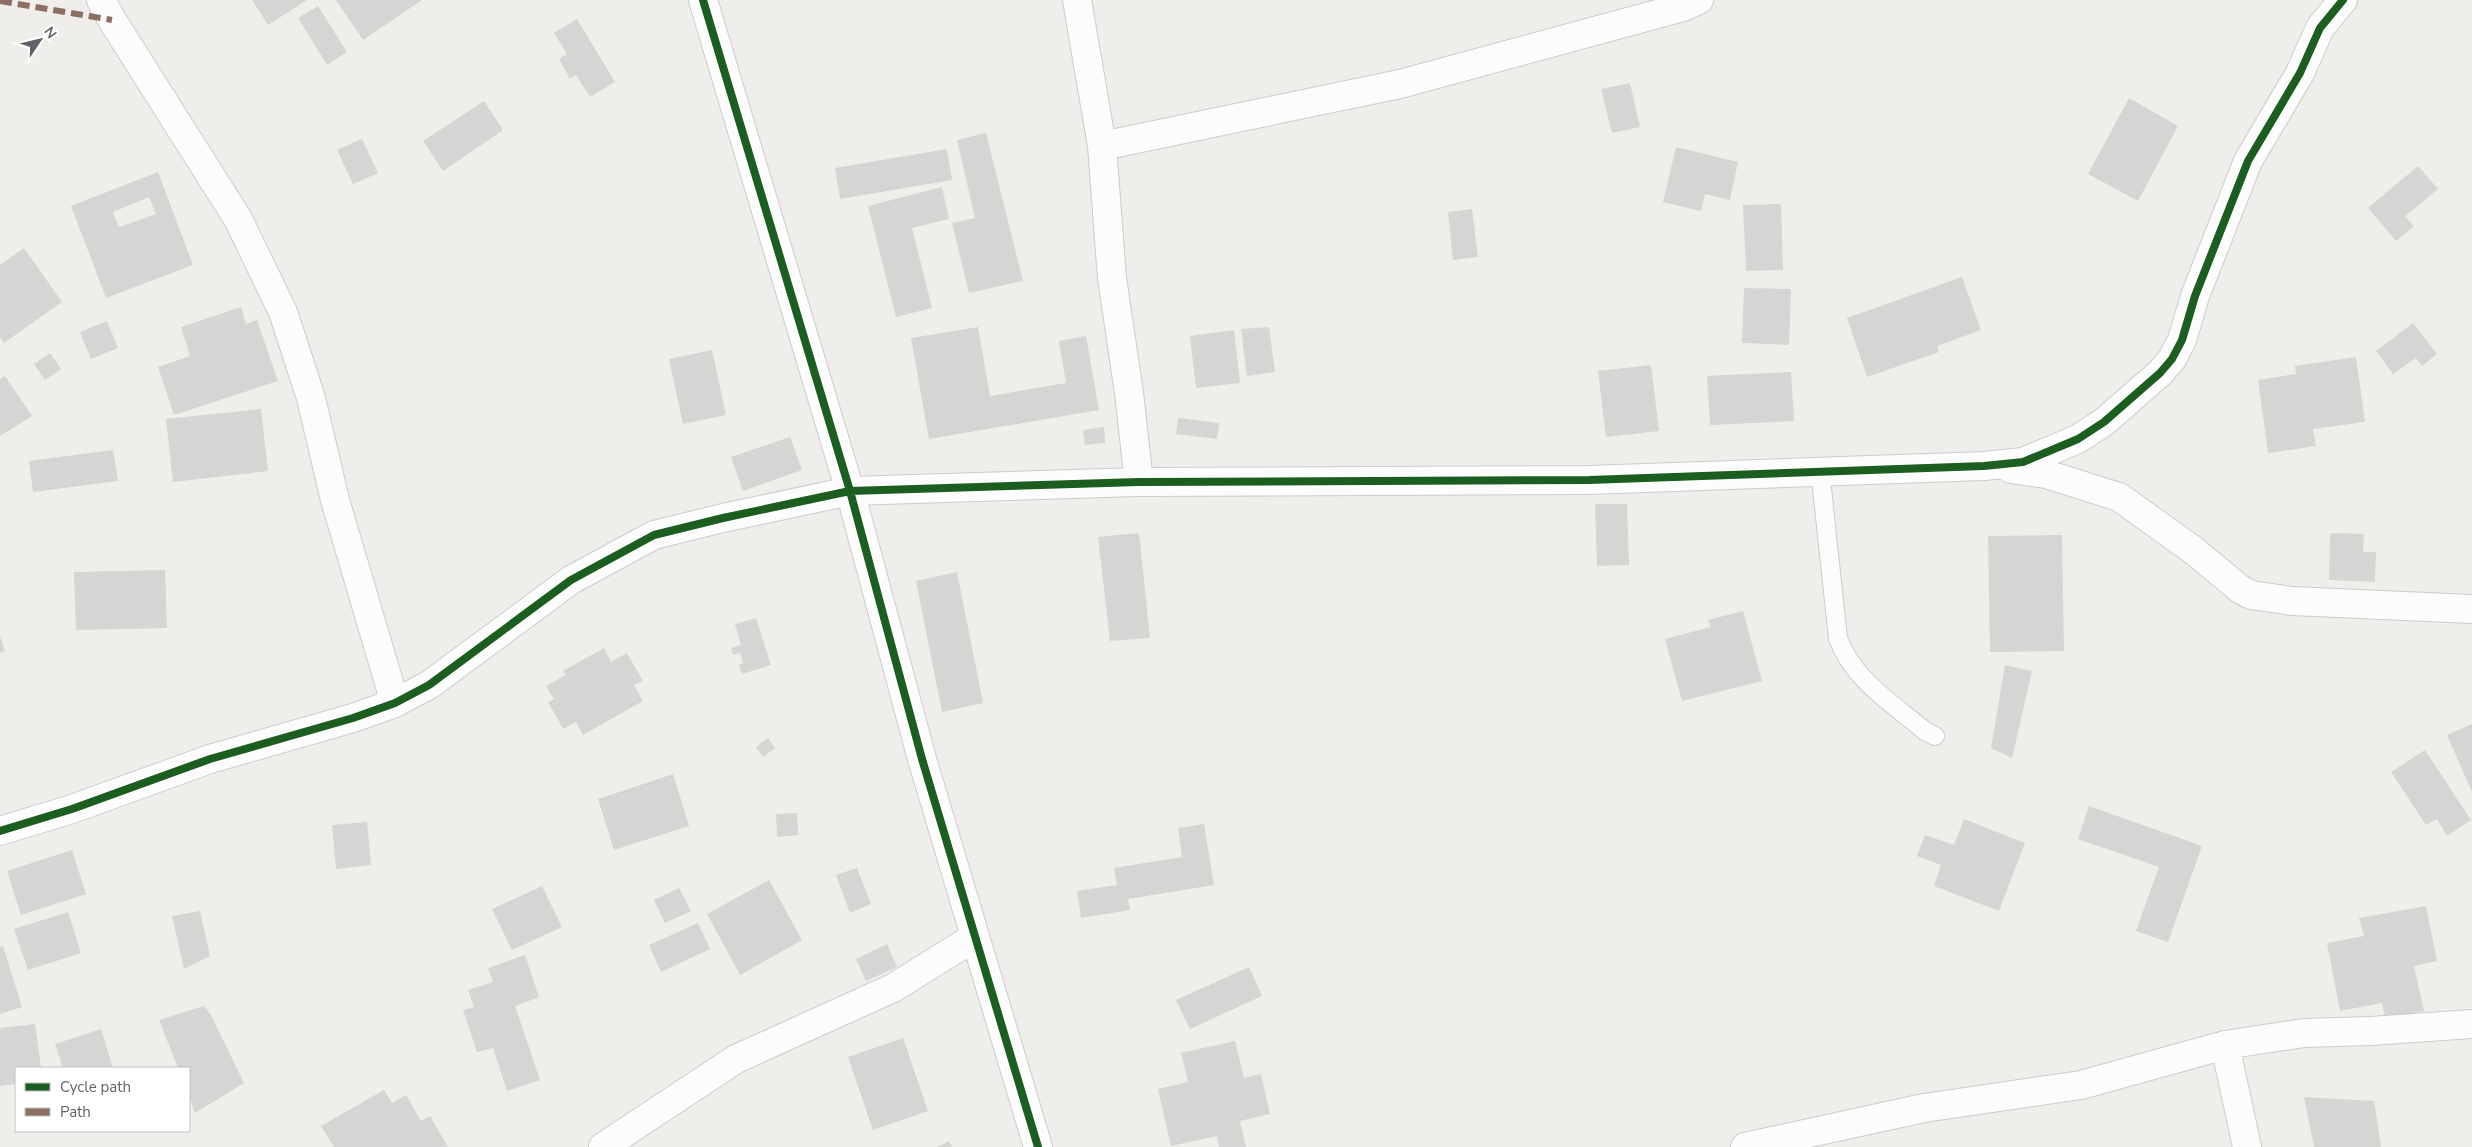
<svg xmlns="http://www.w3.org/2000/svg" width="2472" height="1147" font-family="'Nunito Sans',sans-serif">
<style>
.building{fill:#d6d5d3;fill-rule:evenodd}
.lines{fill:none;stroke-linecap:round;stroke-linejoin:round}
.service-casing{stroke:#cbcccc;stroke-width:20}
.minor-casing{stroke:#cbcccc;stroke-width:30}
.tertiary-casing{stroke:#cbcccc;stroke-width:30}
.service{stroke:#fdfcfc;stroke-width:18}
.minor{stroke:#fdfcfc;stroke-width:28}
.tertiary{stroke:#fdfcfc;stroke-width:28}
.quiet{stroke:#8d6e63;stroke-width:6;stroke-dasharray:12 6;stroke-linecap:butt}
.cycleway-casing{stroke:#fff;stroke-width:11}
.cycleway{stroke:#1b5e20;stroke-width:8}
</style>
<rect width="100%" height="100%" fill="#efeeea"/>
<path class="building" d="M 252,0 L 307,0 L 268,25 Z
M 336,0 L 422,0 L 363,40 Z
M 318,6 L 347,52 L 327,65 L 298,18 Z
M 577,19 L 615,82 L 590,97 L 576,75 L 570,79 L 559,59 L 567,54 L 554,33 Z
M 1630,83 L 1640,127 L 1612,133 L 1601,89 Z
M 2129,98 L 2178,126 L 2138,201 L 2088,174 Z
M 484,101 L 503,130 L 443,171 L 423,141 Z
M 986,133 L 1023,281 L 969,293 L 952,223 L 975,218 L 957,140 Z
M 362,139 L 378,173 L 353,184 L 337,150 Z
M 1676,147 L 1738,162 L 1730,200 L 1705,194 L 1701,211 L 1663,202 Z
M 947,149 L 952,180 L 840,199 L 835,168 Z
M 2418,166 L 2438,189 L 2405,216 L 2414,226 L 2396,241 L 2368,208 Z
M 158,172 L 193,265 L 106,298 L 71,206 ZM 149,197 L 156,214 L 119,227 L 113,212 Z
M 942,187 L 949,219 L 912,228 L 932,308 L 896,317 L 868,206 Z
M 1781,204 L 1783,270 L 1746,271 L 1743,205 Z
M 1472,209 L 1478,257 L 1453,260 L 1448,212 Z
M 24,248 L 62,302 L 4,343 L 0,337 L 0,265 Z
M 1962,277 L 1981,330 L 1937,346 L 1939,352 L 1867,377 L 1847,318 Z
M 1744,288 L 1791,289 L 1789,345 L 1742,343 Z
M 241,307 L 246,324 L 257,320 L 278,381 L 174,415 L 158,367 L 190,356 L 181,327 Z
M 107,321 L 118,348 L 91,359 L 80,332 Z
M 2413,323 L 2437,354 L 2422,366 L 2416,358 L 2393,374 L 2376,351 Z
M 978,327 L 990,396 L 1066,383 L 1059,341 L 1086,336 L 1099,410 L 929,439 L 911,338 Z
M 1269,327 L 1275,372 L 1247,376 L 1241,329 Z
M 1234,330 L 1240,383 L 1196,388 L 1190,336 Z
M 712,350 L 726,415 L 683,424 L 669,359 Z
M 50,353 L 61,369 L 45,380 L 34,364 Z
M 2356,357 L 2365,422 L 2313,429 L 2316,446 L 2268,453 L 2258,380 L 2296,374 L 2295,366 Z
M 1651,365 L 1659,431 L 1606,437 L 1598,371 Z
M 1791,372 L 1794,421 L 1710,425 L 1707,376 Z
M 5,376 L 32,416 L 0,436 L 0,379 Z
M 261,409 L 268,471 L 173,482 L 166,419 Z
M 1178,418 L 1219,423 L 1217,439 L 1176,434 Z
M 1104,427 L 1105,443 L 1085,445 L 1083,430 Z
M 790,437 L 802,470 L 743,491 L 731,457 Z
M 113,450 L 118,481 L 33,492 L 29,461 Z
M 1595,504 L 1627,504 L 1629,565 L 1597,566 Z
M 1139,533 L 1150,638 L 1110,641 L 1098,537 Z
M 2330,533 L 2364,534 L 2363,552 L 2376,552 L 2375,582 L 2329,580 Z
M 2062,535 L 2064,651 L 1990,652 L 1988,536 Z
M 165,570 L 167,628 L 76,630 L 74,572 Z
M 957,572 L 983,703 L 942,712 L 916,581 Z
M 1743,611 L 1762,681 L 1682,701 L 1665,639 L 1711,627 L 1708,620 Z
M 756,618 L 771,665 L 742,674 L 739,665 L 743,663 L 740,653 L 733,655 L 731,648 L 741,645 L 735,624 Z
M 0,636 L 5,651 L 0,653 Z
M 604,648 L 611,662 L 627,653 L 643,681 L 634,685 L 643,701 L 583,735 L 576,722 L 563,729 L 548,702 L 554,699 L 546,686 L 566,675 L 563,671 Z
M 2005,665 L 2032,671 L 2012,758 L 1991,748 Z
M 2472,724 L 2472,792 L 2447,735 Z
M 768,738 L 775,748 L 763,757 L 756,747 Z
M 2425,750 L 2471,820 L 2447,836 L 2437,819 L 2426,825 L 2391,772 Z
M 673,774 L 689,826 L 614,850 L 598,799 Z
M 2089,806 L 2202,846 L 2168,942 L 2136,931 L 2159,867 L 2078,839 Z
M 797,813 L 798,835 L 777,837 L 776,814 Z
M 1964,819 L 2025,843 L 1999,911 L 1934,886 L 1941,865 L 1917,856 L 1925,835 L 1954,845 Z
M 367,822 L 371,865 L 336,869 L 332,825 Z
M 1204,824 L 1214,885 L 1128,899 L 1130,910 L 1081,918 L 1077,891 L 1117,885 L 1114,868 L 1182,857 L 1178,828 Z
M 72,850 L 86,894 L 21,915 L 7,871 Z
M 857,868 L 871,904 L 850,913 L 836,875 Z
M 769,880 L 802,940 L 740,975 L 707,914 Z
M 542,886 L 562,927 L 512,950 L 492,909 Z
M 679,888 L 691,911 L 665,923 L 654,900 Z
M 2426,906 L 2437,961 L 2414,966 L 2424,1011 L 2385,1018 L 2382,1003 L 2340,1011 L 2327,943 L 2364,936 L 2359,918 Z
M 200,911 L 210,956 L 184,969 L 172,916 Z
M 68,912 L 81,953 L 28,970 L 14,929 Z
M 698,923 L 710,949 L 661,972 L 649,945 Z
M 887,944 L 897,967 L 866,981 L 856,959 Z
M 3,946 L 22,1007 L 0,1014 L 0,947 Z
M 525,955 L 539,997 L 515,1006 L 540,1080 L 507,1091 L 493,1048 L 477,1052 L 463,1010 L 474,1007 L 468,990 L 493,982 L 488,968 Z
M 1249,967 L 1262,996 L 1190,1029 L 1176,1000 Z
M 204,1006 L 211,1015 L 244,1083 L 195,1113 L 189,1096 L 189,1068 L 178,1068 L 159,1020 Z
M 35,1024 L 41,1068 L 16,1068 L 16,1084 L 0,1086 L 0,1028 Z
M 101,1029 L 113,1068 L 63,1068 L 55,1044 Z
M 903,1038 L 928,1111 L 873,1130 L 848,1057 Z
M 1235,1041 L 1244,1078 L 1261,1074 L 1270,1114 L 1240,1121 L 1246,1147 L 1219,1147 L 1217,1136 L 1171,1146 L 1158,1089 L 1188,1082 L 1181,1053 Z
M 384,1090 L 392,1103 L 406,1095 L 421,1121 L 430,1116 L 448,1147 L 334,1147 L 321,1126 Z
M 2304,1097 L 2374,1101 L 2381,1147 L 2314,1147 Z
M 949,1141 L 952,1147 L 937,1147 Z"/>
<g class="lines">
<g class="service-casing">
<path id="service" d="M 1820,470 L 1838,638 C 1852,679 1893,704 1925,731 L 1935,736"/>
</g>
<g class="minor-casing">
<path id="minor" d="M 101,0 L 112,20 L 238,219 L 283,312 L 311,398 L 335,500 L 395,703
M 1077,0 L 1102,146 L 1112,278 L 1129,393 L 1139,482
M 1102,146 L 1400,84 L 1683,7 L 1699,0
M 2011,469 L 2046,474 L 2119,497 L 2193,550 L 2240,589 L 2251,595 L 2292,601 L 2472,609
M 0,831 L 72,809 L 210,759 L 353,718 L 395,703 L 429,685 L 571,580 L 654,535 L 723,518 L 850,491 L 1139,482 L 1589,480 L 1984,466 L 2023,462 L 2078,439 L 2104,422 L 2160,373 L 2172,359 L 2182,340 L 2195,296 L 2248,161 L 2300,73 L 2320,28 L 2343,0
M 2225,1045 L 2247,1147
M 603,1147 L 736,1059 L 893,988 L 975,937
M 1745,1147 L 1924,1108 L 2081,1085 L 2225,1045 L 2304,1033 L 2371,1031 L 2472,1024"/>
</g>
<g class="tertiary-casing">
<path id="tertiary" d="M 703,0 L 850,491 L 922,759 L 1038,1147"/>
</g>
<use href="#service" class="service"/>
<use href="#minor" class="minor"/>
<use href="#tertiary" class="tertiary"/>
<path class="quiet" d="M 0,1 L 112,20"/>
<g class="cycleway-casing">
<path id="cycleway" d="M 703,0 L 850,491 L 922,759 L 1038,1147
M 0,831 L 72,809 L 210,759 L 353,718 L 395,703 L 429,685 L 571,580 L 654,535 L 723,518 L 850,491 L 1139,482 L 1589,480 L 1984,466 L 2023,462 L 2078,439 L 2104,422 L 2160,373 L 2172,359 L 2182,340 L 2195,296 L 2248,161 L 2300,73 L 2320,28 L 2343,0"/>
</g>
<use href="#cycleway" class="cycleway"/>
</g>
<rect x="15" y="1067" width="175" height="65" fill="#ffffff" stroke="#bfc1c3"/>
<rect x="25" y="1083" width="25" height="8" fill="#1b5e20" stroke="#bfc1c3"/>
<text x="60" y="1092" font-size="15" fill="#5f6368">Cycle path</text>
<rect x="25" y="1108" width="25" height="8" fill="#8d6e63" stroke="#bfc1c3"/>
<text x="60" y="1117" font-size="15" fill="#5f6368">Path</text>
<g transform="translate(40 40) rotate(55)" stroke="#ffffff" stroke-width="4" paint-order="stroke">
<path d="M0-4L9 19L0 12L-9 19Z" fill="#5f6368"/>
<text y="-8" font-size="14" font-weight="bold" text-anchor="middle" fill="#5f6368">N</text>
</g>
</svg>
